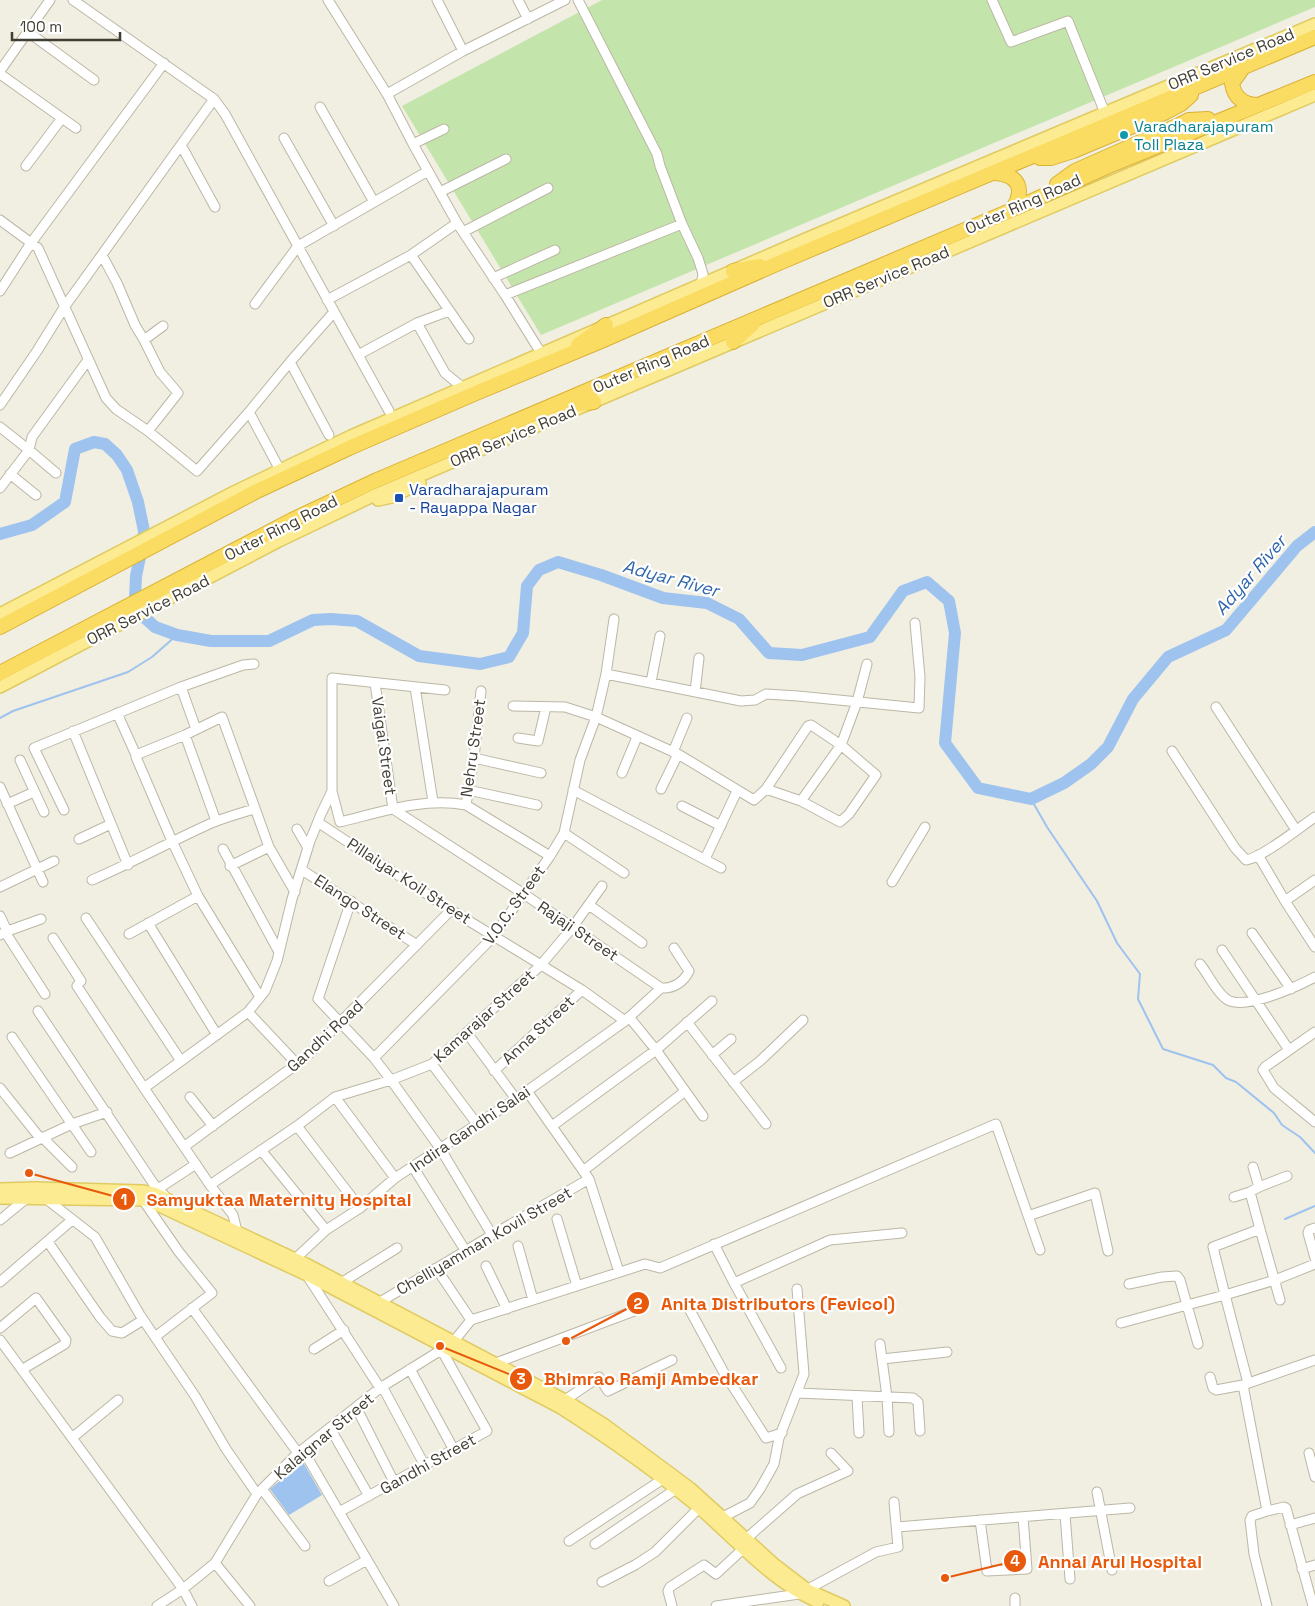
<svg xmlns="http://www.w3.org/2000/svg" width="1315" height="1606" font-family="'Space Grotesk',sans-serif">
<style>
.green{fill:#c3e5ab}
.water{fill:#9ec3ee}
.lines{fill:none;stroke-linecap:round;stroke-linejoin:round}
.stream{stroke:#9ec3ee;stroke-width:2}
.river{stroke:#9ec3ee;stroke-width:12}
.minor-casing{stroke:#bcb7a5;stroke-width:11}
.major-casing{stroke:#e0cb61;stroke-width:14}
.highway-casing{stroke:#d9b234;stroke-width:16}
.minor{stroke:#fff;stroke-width:9}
.major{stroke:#fceb90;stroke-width:11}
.highway{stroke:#fbdc63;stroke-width:14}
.culture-dot{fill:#0f9aa8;stroke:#fff;stroke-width:2}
.transit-dot{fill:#1a4fb4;stroke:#fff;stroke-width:2}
.labels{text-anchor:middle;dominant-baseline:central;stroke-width:4.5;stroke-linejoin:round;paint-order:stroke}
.street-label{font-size:16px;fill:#423e33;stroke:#fff}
.culture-label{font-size:16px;fill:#0d838f;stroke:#fff;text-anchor:start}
.transit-label{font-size:16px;fill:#164399;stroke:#fff;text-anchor:start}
.water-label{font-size:18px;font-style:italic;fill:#3067ab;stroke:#fff}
.leader{fill:none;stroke:#e8590c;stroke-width:2}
.callout-dot{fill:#e8590c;stroke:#fff;stroke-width:2}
.mark-label{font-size:15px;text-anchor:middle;font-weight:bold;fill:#fff}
.callout-label{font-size:18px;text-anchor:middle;font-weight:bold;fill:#e8590c;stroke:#fff;stroke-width:4.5;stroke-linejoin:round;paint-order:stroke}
</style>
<rect width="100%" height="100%" fill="#f1eee2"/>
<path class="green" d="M 602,0 L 1315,0 L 1315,7 L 541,335 L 402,106 Z"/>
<path class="water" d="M 303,1462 L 322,1495 L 289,1515 L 270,1489 Z"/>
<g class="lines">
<path class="stream" d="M 0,718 L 13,711 L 128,672 L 152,657 L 177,635
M 1031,799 L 1047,827 L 1097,901 L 1117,943 L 1140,974 L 1138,999 L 1163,1049 L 1213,1065 L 1226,1078 L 1236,1082 L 1274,1113 L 1282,1125 L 1300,1137 L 1315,1153
M 1285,1219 L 1315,1206"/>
<path class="river" d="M 0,534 L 32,525 L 65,502 L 75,449 L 94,442 L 105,444 L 117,455 L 127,470 L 138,502 L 144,531 L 143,543 L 136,576 L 135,598 L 138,607 L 144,617 L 155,627 L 177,635 L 211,641 L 269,641 L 313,620 L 331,619 L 357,621 L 419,656 L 480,664 L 509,657 L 523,633 L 527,586 L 539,570 L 558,562 L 601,575 L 663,598 L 707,603 L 739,619 L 769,653 L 802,655 L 870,637 L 903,591 L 927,582 L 949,601 L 955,633 L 945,743 L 978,788 L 1031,799 L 1064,783 L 1091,764 L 1108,747 L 1133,699 L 1168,657 L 1226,630 L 1297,546 L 1315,532"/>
<g class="minor-casing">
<path id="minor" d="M 73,0 L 214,99 L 225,114 L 389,411
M 328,0 L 387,94
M 437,0 L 463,51
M 518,0 L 528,19
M 578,0 L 657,154 L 660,166 L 682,224 L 698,258 L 703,274 L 701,285
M 992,0 L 1011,42 L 1068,21 L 1105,113
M 28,32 L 94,80
M 0,71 L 50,0
M 0,74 L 76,128
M 320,107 L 374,202
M 284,138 L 334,226
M 413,144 L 444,129
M 181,145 L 215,207
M 26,166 L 62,118
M 440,192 L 506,159
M 0,220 L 38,248 L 106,398 L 116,409 L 148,431 L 197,471 L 249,412
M 463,232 L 548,188
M 102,255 L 117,283 L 135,325 L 144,340 L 163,326
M 411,255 L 469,339
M 493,278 L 555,250
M 0,291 L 31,243 L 164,63
M 505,295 L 682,224
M 327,300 L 411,255 L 457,223
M 255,304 L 298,246 L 428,171
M 417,323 L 445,373 L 462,387
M 144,340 L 160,372 L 178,393 L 148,431
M 541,353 L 505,295 L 457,223 L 413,144 L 387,94 L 463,51 L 565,0
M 358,355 L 417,323 L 449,311
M 290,362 L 329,435
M 0,405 L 37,351 L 65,306 L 214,99
M 0,427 L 29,450 L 0,488
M 280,470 L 249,412 L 290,362 L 334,312
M 56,473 L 29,450 L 32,437 L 88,360
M 10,474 L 36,495
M 606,674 L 741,701 L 755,700 L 766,694 L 798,696 L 919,708 L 920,677 L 915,623
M 651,682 L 660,636
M 375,683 L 393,809 L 524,894 L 661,988 C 673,989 684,982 689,971 L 674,948
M 181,687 L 196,729
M 415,687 L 433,802
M 445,690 L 332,678 L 332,791 L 340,822 C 381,812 424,797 466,805 L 550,856
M 695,692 L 699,658
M 513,706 L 565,707 L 596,717 L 678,754 L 754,800 L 766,789 L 808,726 L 811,725 L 841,745 L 876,775 L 849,814 L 840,822 L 801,801 L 766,789
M 1216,707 L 1296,830
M 117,713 L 136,755
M 73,731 L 128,865
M 185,735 L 216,821
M 518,738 L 538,741 L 546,707
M 1172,751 L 1235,848 L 1246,860 C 1262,858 1300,827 1315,817
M 673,752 L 687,718
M 474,758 L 541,773
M 20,760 L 44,812
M 622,773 L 637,737
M 0,787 L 43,882
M 661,789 L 678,754
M 468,790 L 537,805
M 573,790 L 721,868
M 801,801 L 841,745 L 857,702 L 867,664
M 7,804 L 34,792
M 466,805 L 474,758 L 481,691
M 682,806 L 721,826
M 64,810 L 34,748 L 181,687 L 243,665 L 254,664
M 319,823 L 451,910 L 582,990 L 625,1021
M 297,829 L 308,848
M 564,833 L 624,873
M 79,839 L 111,824
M 223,849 L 279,952
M 1258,855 L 1285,901 L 1315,947
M 705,859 L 737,791
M 230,866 L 269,847
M 302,870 L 417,945
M 92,880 C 134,862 173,840 214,822 C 227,817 241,813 254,809
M 892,882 L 925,827
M 0,887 L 54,861
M 351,901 L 318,999 L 374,1058 L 391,1080 L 440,1148 L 492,1235
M 1285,901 L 1315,880
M 589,905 L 642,943
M 0,916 L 6,929 L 5,932 L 0,935
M 86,918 L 181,1061
M 41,919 L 5,932 L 45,994
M 148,923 L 217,1035
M 1252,933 L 1291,989
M 129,934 L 198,896
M 53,938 L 81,981 L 77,986 L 144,1088 L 210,1185 L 233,1215 L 237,1231
M 1222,950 L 1289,1050
M 1200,964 C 1208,974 1215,990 1225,998 C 1241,1013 1298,986 1315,977
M 260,997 L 198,896 L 172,841 L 136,757 L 136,755 L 185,735 L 222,717 L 269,847 L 295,892
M 38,1011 L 153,1183 L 165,1196
M 248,1012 L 297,1064
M 629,1017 L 656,1050 L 703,1116
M 687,1022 L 766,1124
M 1315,1032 L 1265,1067 L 1263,1070 L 1274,1088 L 1315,1122
M 467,1033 L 516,1099
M 12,1037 L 91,1152
M 712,1055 L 731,1039
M 374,1058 L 494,936 L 550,856 L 564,833 L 580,760 L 596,717 L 606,674 L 614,619
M 432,1064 L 477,1124
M 494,1071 L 582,990
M 733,1082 L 760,1061 L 803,1020
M 0,1088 L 40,1138
M 144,1088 L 248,1012 L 265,991 L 277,961 L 292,899 L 310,841 L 321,814 L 332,791
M 527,1091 L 589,1179 L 619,1272
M 190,1097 L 213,1126
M 335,1097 L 395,1178
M 297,1126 L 360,1208
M 552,1126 L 656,1050 L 712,1001
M 42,1137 L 72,1167
M 185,1146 L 305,1058 L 451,910
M 261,1150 L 326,1230
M 10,1153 L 72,1124 L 107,1112
M 413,1167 L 465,1250
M 1253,1167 L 1259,1187
M 583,1171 L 684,1092
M 210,1185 L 297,1126 L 335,1097 L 391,1080 L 432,1064 L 540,966 L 572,928 L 602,886
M 158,1189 L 196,1164
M 1234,1197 L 1250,1192
M 45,1198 L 95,1237 L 140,1315 L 195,1396 L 226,1449 L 257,1494
M 143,1200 L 179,1252 L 212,1293 L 155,1337
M 1028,1216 L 1095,1193 L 1108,1251
M 557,1219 L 577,1286
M 0,1220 L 27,1198
M 1315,1228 L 1309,1230 L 1308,1233 L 1315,1258
M 1260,1229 L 1280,1300
M 48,1242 L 100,1317 L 112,1331 L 122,1333 L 143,1320
M 714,1244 L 734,1283 L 781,1368
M 518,1246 L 533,1300
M 295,1259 L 326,1230 L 360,1208 L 395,1178 L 516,1099 L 625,1021 L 661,988
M 486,1266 L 507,1309
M 436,1268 L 471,1320
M 308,1277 L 380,1388
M 0,1282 L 72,1220
M 341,1283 L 397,1248
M 734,1283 L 830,1240 L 902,1233
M 380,1302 L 492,1235 L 589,1179
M 686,1303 L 723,1371 L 766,1438 L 782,1433
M 192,1308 L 298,1453
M 1121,1323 L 1187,1305 L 1180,1280 L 1177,1276 L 1162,1277 L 1129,1284
M 0,1328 L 36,1298 L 66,1340 L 65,1344 L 23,1369
M 0,1340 L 183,1589 L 192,1606
M 454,1341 L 471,1320 L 645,1264 L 660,1268 L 996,1124 L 1040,1250
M 880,1344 L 887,1397 L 889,1432
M 1198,1344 L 1187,1305 L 1225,1295 L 1213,1247 L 1260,1229 L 1250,1192 L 1259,1187 L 1287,1176
M 314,1349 L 344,1330
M 882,1359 L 947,1352
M 496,1363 L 642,1308
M 410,1369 L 454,1450
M 1210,1377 L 1213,1388 L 1216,1390 L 1243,1385 L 1315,1360
M 1248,1383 L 1225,1295 L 1275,1280 L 1315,1264
M 1243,1385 L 1267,1511 L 1284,1507 L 1286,1508 L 1313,1606
M 382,1386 L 425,1466
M 798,1393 L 913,1398 L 918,1402 L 920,1431
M 857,1396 L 859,1433
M 565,1400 L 599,1377 L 608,1391 L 672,1360
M 356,1407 L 394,1482
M 330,1428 L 369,1496
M 72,1438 L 118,1400
M 303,1450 L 394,1606
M 1309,1453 L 1315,1477
M 262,1489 L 305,1546
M 1097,1492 L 1112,1570
M 339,1512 L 487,1431 L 441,1349
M 1065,1514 L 1070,1579
M 719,1519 L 750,1503 L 760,1489 L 774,1464 L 779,1438 L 804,1374 L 797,1289
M 980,1520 L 987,1571 L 1027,1569 L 1023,1517
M 1290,1525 L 1315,1518
M 897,1527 L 1130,1508
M 747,1538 L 797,1494 L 848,1471 L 831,1453
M 569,1541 L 663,1479
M 595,1544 L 676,1489
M 215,1563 L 250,1606
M 1302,1569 L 1315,1565
M 329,1581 L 367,1560
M 602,1582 L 635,1565 L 655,1552 L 699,1508
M 1015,1598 L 1015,1606
M 157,1606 L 183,1589 L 215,1563 L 257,1494 L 298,1453 L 380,1388 L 446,1347
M 672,1606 L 668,1591 L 670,1587 L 704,1565 L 716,1574 L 744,1548
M 716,1606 L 799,1594 L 876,1552 L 898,1547 L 894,1502
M 1267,1606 L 1254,1554 L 1250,1520 L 1252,1516 L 1267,1511"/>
</g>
<g class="major-casing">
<path id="major" d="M 378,500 L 392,497 L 420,483
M 0,614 L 234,492 L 351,436 L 808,238 L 1315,24
M 0,687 L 279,541 L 377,494 L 1315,95
M 0,1189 L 36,1188 L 142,1191 L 154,1193 L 306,1264 L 565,1400 L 605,1425 L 690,1488 L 774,1564 L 808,1590 L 844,1606
M 0,1198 L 143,1200 L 151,1202 L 307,1275 L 561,1408 C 608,1438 654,1470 697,1506 C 735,1539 772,1582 818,1602"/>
</g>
<g class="highway-casing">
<path id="highway" d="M 1242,69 L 1232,83 C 1234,98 1244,105 1258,105
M 1040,158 L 1051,158 L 1073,151 L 1166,112 L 1181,104 L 1191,95
M 995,173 C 1020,175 1025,190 1012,210
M 1057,184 L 1075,171 L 1179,125 L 1189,120 L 1208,119
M 733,271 L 760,266
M 733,342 L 753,324
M 578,345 L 606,325
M 565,406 L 594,402
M 0,627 L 257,491 L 349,448 L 476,393 L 601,341 L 781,262 L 1315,37
M 0,673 L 292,520 L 377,480 L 1012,210 L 1111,165 L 1315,82"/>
</g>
<use href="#minor" class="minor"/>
<use href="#major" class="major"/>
<use href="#highway" class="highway"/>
</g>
<circle class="culture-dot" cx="1124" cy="135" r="5"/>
<rect class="transit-dot" x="394" y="493" width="10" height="10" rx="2.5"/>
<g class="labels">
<g class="street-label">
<text transform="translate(1231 59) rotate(-23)">ORR Service Road</text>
<text transform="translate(1023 204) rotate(-24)">Outer Ring Road</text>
<text transform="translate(886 277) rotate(-23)">ORR Service Road</text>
<text transform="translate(651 364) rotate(-23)">Outer Ring Road</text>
<text transform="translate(513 436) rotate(-23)">ORR Service Road</text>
<text transform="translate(281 528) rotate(-27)">Outer Ring Road</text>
<text transform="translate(148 610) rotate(-27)">ORR Service Road</text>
<text transform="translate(384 746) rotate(82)">Vaigai Street</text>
<text transform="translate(473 748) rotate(-82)">Nehru Street</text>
<text transform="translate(409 881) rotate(33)">Pillaiyar Koil Street</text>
<text transform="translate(514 905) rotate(-54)">V.O.C. Street</text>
<text transform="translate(360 907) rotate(33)">Elango Street</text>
<text transform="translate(578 931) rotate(34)">Rajaji Street</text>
<text transform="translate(484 1016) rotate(-42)">Kamarajar Street</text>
<text transform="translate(538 1030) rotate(-43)">Anna Street</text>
<text transform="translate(325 1036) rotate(-43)">Gandhi Road</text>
<text transform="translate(470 1129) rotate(-34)">Indira Gandhi Salai</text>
<text transform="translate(484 1241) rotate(-30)">Chelliyamman Kovil Street</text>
<text transform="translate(324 1436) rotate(-40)">Kalaignar Street</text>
<text transform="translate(428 1464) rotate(-29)">Gandhi Street</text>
</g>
<g class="culture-label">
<text x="1134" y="126">Varadharajapuram<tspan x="1134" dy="18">Toll Plaza</tspan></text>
</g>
<g class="transit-label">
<text x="409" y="489">Varadharajapuram<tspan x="409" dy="18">- Rayappa Nagar</tspan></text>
</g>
<g class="water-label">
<text transform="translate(1250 575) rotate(-49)">Adyar River</text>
<text transform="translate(671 578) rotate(15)">Adyar River</text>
</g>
</g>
<path class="leader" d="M29 1173L124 1199M566 1341L638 1303M440 1346L521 1379M945 1578L1015 1561"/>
<g class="callout-dot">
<circle cx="29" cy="1173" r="5"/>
<circle cx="566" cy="1341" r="5"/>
<circle cx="440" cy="1346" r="5"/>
<circle cx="945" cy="1578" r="5"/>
<circle cx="124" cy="1199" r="12"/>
<circle cx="638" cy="1303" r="12"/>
<circle cx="521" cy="1379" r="12"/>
<circle cx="1015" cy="1561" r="12"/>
</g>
<g class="mark-label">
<text x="124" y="1205">1</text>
<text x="638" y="1309">2</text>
<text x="521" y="1384">3</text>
<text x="1015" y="1566">4</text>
</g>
<g class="callout-label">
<text x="279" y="1206">Samyuktaa Maternity Hospital</text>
<text x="778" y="1310">Anita Distributors (Fevicol)</text>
<text x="651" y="1385">Bhimrao Ramji Ambedkar</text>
<text x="1120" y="1568">Annai Arul Hospital</text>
</g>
<path d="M12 32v8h108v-8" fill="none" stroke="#423e33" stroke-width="2.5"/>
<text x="20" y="32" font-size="15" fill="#423e33" stroke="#ffffff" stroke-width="4" paint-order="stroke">100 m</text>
</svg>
